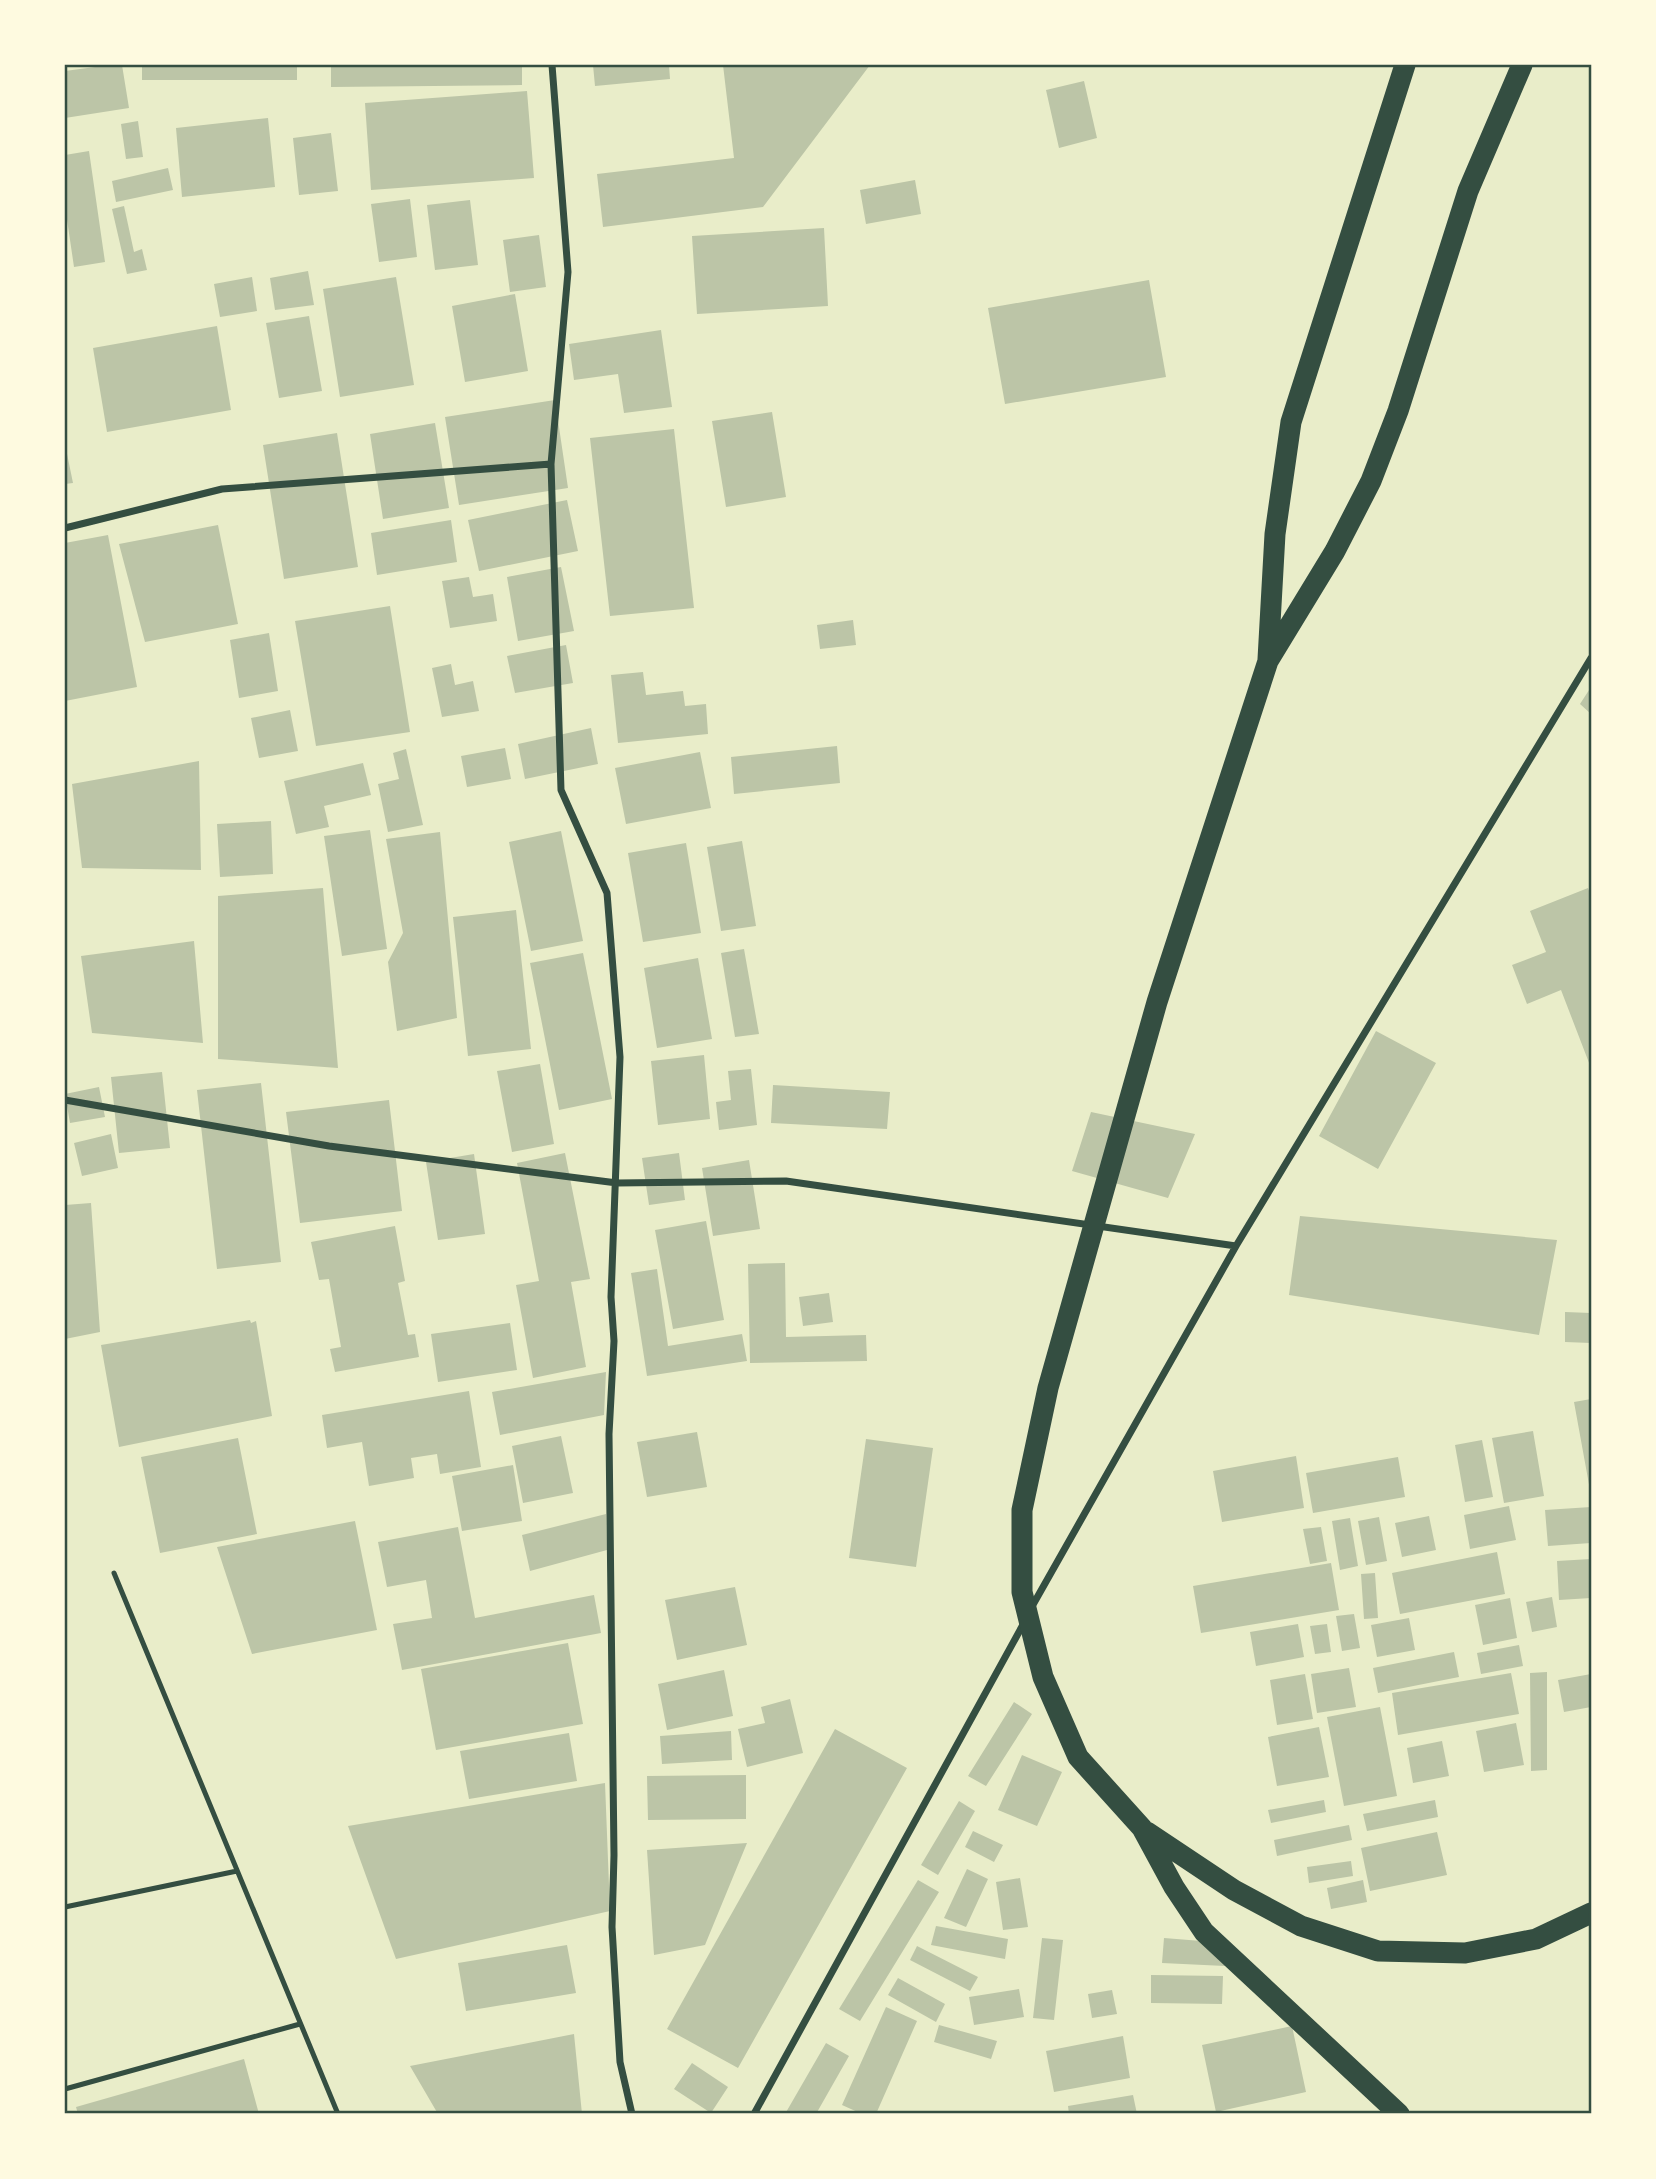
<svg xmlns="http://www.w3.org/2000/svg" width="1656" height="2179" font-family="Inter,sans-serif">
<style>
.building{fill:#bcc5a7}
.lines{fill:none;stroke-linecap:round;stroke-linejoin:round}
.service{stroke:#344e41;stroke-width:5}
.minor{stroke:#344e41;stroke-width:7}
.motorway{stroke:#344e41;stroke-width:21}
.neatline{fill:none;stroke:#344e41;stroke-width:2.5}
</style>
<rect width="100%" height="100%" fill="#e9edc9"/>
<path class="building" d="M 110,65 L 122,65 L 129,108 L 65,118 L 65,71 Z
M 142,65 L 297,65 L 297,80 L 142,80 Z
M 331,65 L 522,65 L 522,85 L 331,87 Z
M 593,65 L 669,65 L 670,79 L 595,86 Z
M 723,65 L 870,65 L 763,207 L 603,227 L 597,174 L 734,158 Z
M 1084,81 L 1097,138 L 1059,148 L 1046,90 Z
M 527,91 L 534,178 L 371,190 L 365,103 Z
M 268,118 L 275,187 L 182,197 L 176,128 Z
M 138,121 L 143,157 L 126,159 L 121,124 Z
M 331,133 L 338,191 L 299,195 L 293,138 Z
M 89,151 L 105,262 L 74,267 L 65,206 L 65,155 Z
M 168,168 L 173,190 L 116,202 L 112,181 Z
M 915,180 L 921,214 L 866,224 L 860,190 Z
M 410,199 L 417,257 L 379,262 L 371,204 Z
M 470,200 L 478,265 L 435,270 L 427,205 Z
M 124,206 L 134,252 L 142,249 L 147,270 L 127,274 L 112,209 Z
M 824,228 L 828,306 L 697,314 L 692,236 Z
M 539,235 L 546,287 L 510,292 L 503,240 Z
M 308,271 L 314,305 L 275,310 L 270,278 Z
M 252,277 L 257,311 L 220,317 L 214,284 Z
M 396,277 L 414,385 L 340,397 L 323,289 Z
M 1149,280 L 1166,377 L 1005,404 L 988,308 Z
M 515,294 L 528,371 L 465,382 L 452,306 Z
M 309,316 L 322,391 L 279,398 L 266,323 Z
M 217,326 L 231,410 L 107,432 L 93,348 Z
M 661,330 L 672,407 L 624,413 L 618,374 L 574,380 L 569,344 Z
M 555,400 L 568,488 L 459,505 L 445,417 Z
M 772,412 L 786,497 L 726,507 L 712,421 Z
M 435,423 L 449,508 L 383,519 L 370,434 Z
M 674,429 L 694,608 L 610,616 L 590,438 Z
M 337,433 L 358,567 L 284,579 L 263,445 Z
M 65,444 L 73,483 L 65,484 Z
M 567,500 L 578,551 L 479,571 L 468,520 Z
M 451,520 L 457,562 L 377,575 L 371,533 Z
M 218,525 L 238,624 L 145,642 L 119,544 Z
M 108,535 L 137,687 L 65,701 L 65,543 Z
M 561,567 L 574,631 L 518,641 L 507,577 Z
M 469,577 L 473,597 L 493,594 L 497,621 L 450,628 L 442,581 Z
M 390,606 L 410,732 L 316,746 L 295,621 Z
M 853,620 L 856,645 L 820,649 L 817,625 Z
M 269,633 L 278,691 L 239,698 L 230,640 Z
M 566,645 L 573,683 L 515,693 L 507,656 Z
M 451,664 L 455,685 L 473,681 L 479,711 L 442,717 L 432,668 Z
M 643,672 L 646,695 L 683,691 L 685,706 L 706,704 L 708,734 L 618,743 L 611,675 Z
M 1591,687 L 1591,714 L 1580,704 Z
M 290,710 L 298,751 L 259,758 L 251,718 Z
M 591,728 L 598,764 L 525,779 L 518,744 Z
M 837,746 L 840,783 L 734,794 L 731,757 Z
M 505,748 L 511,779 L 467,787 L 461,756 Z
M 406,749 L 423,825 L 388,832 L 378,784 L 399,779 L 393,753 Z
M 700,752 L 711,808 L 626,824 L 615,768 Z
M 199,761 L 201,870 L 82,868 L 72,784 Z
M 363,763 L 371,795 L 324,806 L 329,827 L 296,834 L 284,781 Z
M 271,821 L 273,874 L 220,877 L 217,824 Z
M 370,830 L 387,949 L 342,956 L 324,836 Z
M 561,831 L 583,941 L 531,951 L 509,842 Z
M 440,832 L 457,1018 L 397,1031 L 388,962 L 403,933 L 386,839 Z
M 742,841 L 756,926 L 721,931 L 707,847 Z
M 686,843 L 701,933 L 643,942 L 628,853 Z
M 323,888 L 338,1068 L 218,1059 L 218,896 Z
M 1588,888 L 1591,896 L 1591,1068 L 1561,990 L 1527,1004 L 1512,965 L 1546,952 L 1530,911 Z
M 516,910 L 531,1049 L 468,1056 L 453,917 Z
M 194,941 L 203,1043 L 92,1033 L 81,956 Z
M 744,949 L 759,1034 L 735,1037 L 721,953 Z
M 583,953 L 612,1099 L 559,1110 L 530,963 Z
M 698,958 L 712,1039 L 657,1048 L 644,968 Z
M 1376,1031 L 1436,1063 L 1378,1169 L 1319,1136 Z
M 704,1055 L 710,1119 L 658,1125 L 651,1061 Z
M 540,1064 L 554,1144 L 512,1152 L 497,1071 Z
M 751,1069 L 757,1125 L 719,1130 L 716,1102 L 731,1100 L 728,1071 Z
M 162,1072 L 170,1148 L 119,1153 L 111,1077 Z
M 261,1083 L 281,1262 L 217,1269 L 197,1090 Z
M 773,1085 L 890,1092 L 887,1129 L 771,1123 Z
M 99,1087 L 105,1117 L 70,1123 L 65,1094 Z
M 389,1100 L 402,1211 L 300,1223 L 286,1112 Z
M 1091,1112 L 1195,1134 L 1168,1198 L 1072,1171 Z
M 111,1134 L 118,1168 L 82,1176 L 74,1143 Z
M 565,1153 L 590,1279 L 571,1282 L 586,1367 L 533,1378 L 516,1285 L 539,1281 L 517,1163 Z
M 679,1153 L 685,1200 L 649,1205 L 642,1158 Z
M 474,1154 L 485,1234 L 438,1240 L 426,1162 Z
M 749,1160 L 760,1229 L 713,1236 L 702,1168 Z
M 91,1203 L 100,1332 L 65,1339 L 65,1205 Z
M 1300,1216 L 1557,1240 L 1539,1335 L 1289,1295 Z
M 706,1221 L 724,1320 L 673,1329 L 655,1230 Z
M 395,1226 L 405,1281 L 398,1283 L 408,1335 L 415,1334 L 419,1357 L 335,1372 L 330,1349 L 341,1347 L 329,1279 L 319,1280 L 311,1242 Z
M 785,1263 L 786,1337 L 866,1335 L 867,1361 L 750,1363 L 748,1264 Z
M 657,1269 L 668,1346 L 742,1334 L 747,1361 L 647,1376 L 631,1273 Z
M 829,1293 L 833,1322 L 803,1326 L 799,1297 Z
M 1565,1312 L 1591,1313 L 1591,1343 L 1565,1342 Z
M 250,1320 L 251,1323 L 256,1321 L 272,1416 L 119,1447 L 101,1345 Z
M 510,1323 L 517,1370 L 438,1382 L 431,1334 Z
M 606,1372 L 604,1415 L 500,1435 L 492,1392 Z
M 469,1391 L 481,1467 L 440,1474 L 437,1454 L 411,1458 L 414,1478 L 369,1486 L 362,1442 L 327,1448 L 322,1415 Z
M 1591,1399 L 1591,1489 L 1590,1490 L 1574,1402 Z
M 1533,1431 L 1544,1496 L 1504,1503 L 1492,1438 Z
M 697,1432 L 707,1487 L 647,1497 L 637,1442 Z
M 561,1436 L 573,1493 L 523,1503 L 512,1446 Z
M 238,1438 L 257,1534 L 160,1553 L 141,1457 Z
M 866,1439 L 933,1448 L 916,1567 L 849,1558 Z
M 1482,1440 L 1493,1497 L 1465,1502 L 1455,1445 Z
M 1296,1456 L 1304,1508 L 1222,1522 L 1213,1471 Z
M 1398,1457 L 1405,1497 L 1313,1513 L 1306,1473 Z
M 513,1465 L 522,1521 L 462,1531 L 452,1476 Z
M 1509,1506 L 1516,1540 L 1470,1549 L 1464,1515 Z
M 1591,1507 L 1591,1543 L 1548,1546 L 1545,1510 Z
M 606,1514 L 607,1550 L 530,1571 L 522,1535 Z
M 1429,1516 L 1436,1550 L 1402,1557 L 1395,1523 Z
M 1379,1517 L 1387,1561 L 1366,1565 L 1358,1521 Z
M 1350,1518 L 1358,1566 L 1340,1570 L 1332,1521 Z
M 355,1521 L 377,1630 L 252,1654 L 217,1547 Z
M 458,1527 L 475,1618 L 594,1595 L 601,1633 L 402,1670 L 393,1624 L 432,1618 L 426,1580 L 387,1587 L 378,1542 Z
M 1321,1527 L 1327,1561 L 1310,1564 L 1303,1529 Z
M 1497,1552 L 1505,1594 L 1400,1614 L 1392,1573 Z
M 1591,1559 L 1591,1598 L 1559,1600 L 1557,1561 Z
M 1331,1563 L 1339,1610 L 1201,1633 L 1193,1586 Z
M 1375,1573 L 1378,1618 L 1364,1619 L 1361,1574 Z
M 735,1587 L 747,1645 L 677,1660 L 665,1600 Z
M 1552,1597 L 1557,1627 L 1532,1632 L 1526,1602 Z
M 1510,1598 L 1517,1638 L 1483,1645 L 1475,1605 Z
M 1354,1614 L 1360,1648 L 1342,1651 L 1336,1616 Z
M 1409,1618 L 1415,1650 L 1377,1657 L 1371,1625 Z
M 1298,1624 L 1304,1657 L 1256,1666 L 1250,1632 Z
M 1327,1624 L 1331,1652 L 1315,1654 L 1310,1626 Z
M 568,1643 L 583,1724 L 436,1750 L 421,1669 Z
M 1519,1645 L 1523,1666 L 1481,1674 L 1477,1653 Z
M 1454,1652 L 1459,1677 L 1378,1693 L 1373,1668 Z
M 1349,1668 L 1356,1707 L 1317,1713 L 1311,1674 Z
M 724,1670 L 733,1716 L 667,1730 L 658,1684 Z
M 1547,1672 L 1547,1770 L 1531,1771 L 1530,1673 Z
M 1511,1673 L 1519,1714 L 1398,1735 L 1392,1693 Z
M 1305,1674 L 1313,1719 L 1277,1725 L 1270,1680 Z
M 1591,1674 L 1591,1707 L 1564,1712 L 1558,1680 Z
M 790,1699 L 803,1753 L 747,1767 L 738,1729 L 765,1723 L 761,1707 Z
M 1014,1702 L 1032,1714 L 986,1786 L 968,1776 Z
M 1380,1707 L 1397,1796 L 1344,1806 L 1327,1717 Z
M 1516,1723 L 1524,1765 L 1484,1772 L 1476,1731 Z
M 1319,1727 L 1329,1777 L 1277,1786 L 1268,1737 Z
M 835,1729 L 907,1768 L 738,2068 L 667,2029 Z
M 731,1731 L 732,1760 L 662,1764 L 660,1736 Z
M 569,1733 L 577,1781 L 469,1799 L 460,1751 Z
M 1442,1741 L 1449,1776 L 1413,1783 L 1407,1748 Z
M 1022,1755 L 1062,1772 L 1037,1826 L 998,1810 Z
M 746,1775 L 746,1819 L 648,1820 L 647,1776 Z
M 605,1783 L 610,1911 L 396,1959 L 348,1826 Z
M 1324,1800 L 1326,1812 L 1271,1823 L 1268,1810 Z
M 1435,1800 L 1438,1817 L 1367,1831 L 1363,1814 Z
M 959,1801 L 975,1811 L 938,1875 L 921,1865 Z
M 1349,1825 L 1352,1840 L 1277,1856 L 1274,1840 Z
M 973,1831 L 1003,1845 L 994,1862 L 965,1847 Z
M 1437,1832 L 1447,1875 L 1370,1891 L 1361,1848 Z
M 747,1843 L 705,1945 L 654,1955 L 647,1850 Z
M 1351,1861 L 1353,1876 L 1309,1883 L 1307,1867 Z
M 967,1869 L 988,1879 L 966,1927 L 944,1918 Z
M 1020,1878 L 1028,1927 L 1003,1930 L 996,1882 Z
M 918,1880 L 939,1892 L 860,2021 L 839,2009 Z
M 1363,1880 L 1367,1902 L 1331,1909 L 1327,1888 Z
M 936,1926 L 1008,1939 L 1005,1959 L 931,1945 Z
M 1042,1938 L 1063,1940 L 1054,2020 L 1033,2018 Z
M 1164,1938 L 1226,1943 L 1225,1966 L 1162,1963 Z
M 567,1945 L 576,1993 L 466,2011 L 458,1963 Z
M 917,1946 L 978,1977 L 970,1991 L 910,1960 Z
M 1151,1975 L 1223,1976 L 1222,2004 L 1151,2003 Z
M 898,1978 L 945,2004 L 936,2022 L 888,1995 Z
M 1019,1989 L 1024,2017 L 974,2025 L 969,1997 Z
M 1112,1990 L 1117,2014 L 1092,2018 L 1088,1994 Z
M 886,2007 L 917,2021 L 876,2114 L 862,2114 L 842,2105 Z
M 939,2025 L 997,2041 L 991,2059 L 934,2042 Z
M 1292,2026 L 1306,2092 L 1216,2112 L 1202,2045 Z
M 574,2034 L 582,2114 L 438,2114 L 410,2066 Z
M 1123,2036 L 1130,2078 L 1054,2092 L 1046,2051 Z
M 826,2043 L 849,2056 L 816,2114 L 785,2114 Z
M 244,2059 L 259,2114 L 78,2114 L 76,2107 Z
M 692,2063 L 728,2087 L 711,2113 L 674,2089 Z
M 1133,2095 L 1137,2114 L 1069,2114 L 1068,2106 Z"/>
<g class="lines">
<path class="service" d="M 114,1573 L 338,2114
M 65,1907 L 237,1871
M 65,2089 L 300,2024"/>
<path class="minor" d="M 552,65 L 568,272 L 551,464 L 561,790 L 607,893 L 620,1057 L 611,1297 L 614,1341 L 609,1434 L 614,1855 L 612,1927 L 620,2062 L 632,2114
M 65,528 L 222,489 L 551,464
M 65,1100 L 329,1146 L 617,1183 L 786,1181 L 1236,1246
M 1030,1610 L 1236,1246 L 1591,658
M 754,2114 L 1025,1621"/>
<path class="motorway" d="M 1268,659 L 1275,534 L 1291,422 L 1405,65
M 1147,1832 L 1234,1890 L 1301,1926 L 1378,1951 L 1465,1953 L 1536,1939 L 1591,1913
M 1399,2114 L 1204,1932 L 1174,1887 L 1142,1828 L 1078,1757 L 1043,1677 L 1022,1592 L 1022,1510 L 1048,1388 L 1157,1002 L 1268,661 L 1335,551 L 1371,481 L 1398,411 L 1468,191 L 1522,65"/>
</g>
<rect width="1656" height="2179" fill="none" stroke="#fefae0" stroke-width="133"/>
<rect x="66" y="66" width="1524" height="2046" class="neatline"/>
</svg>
